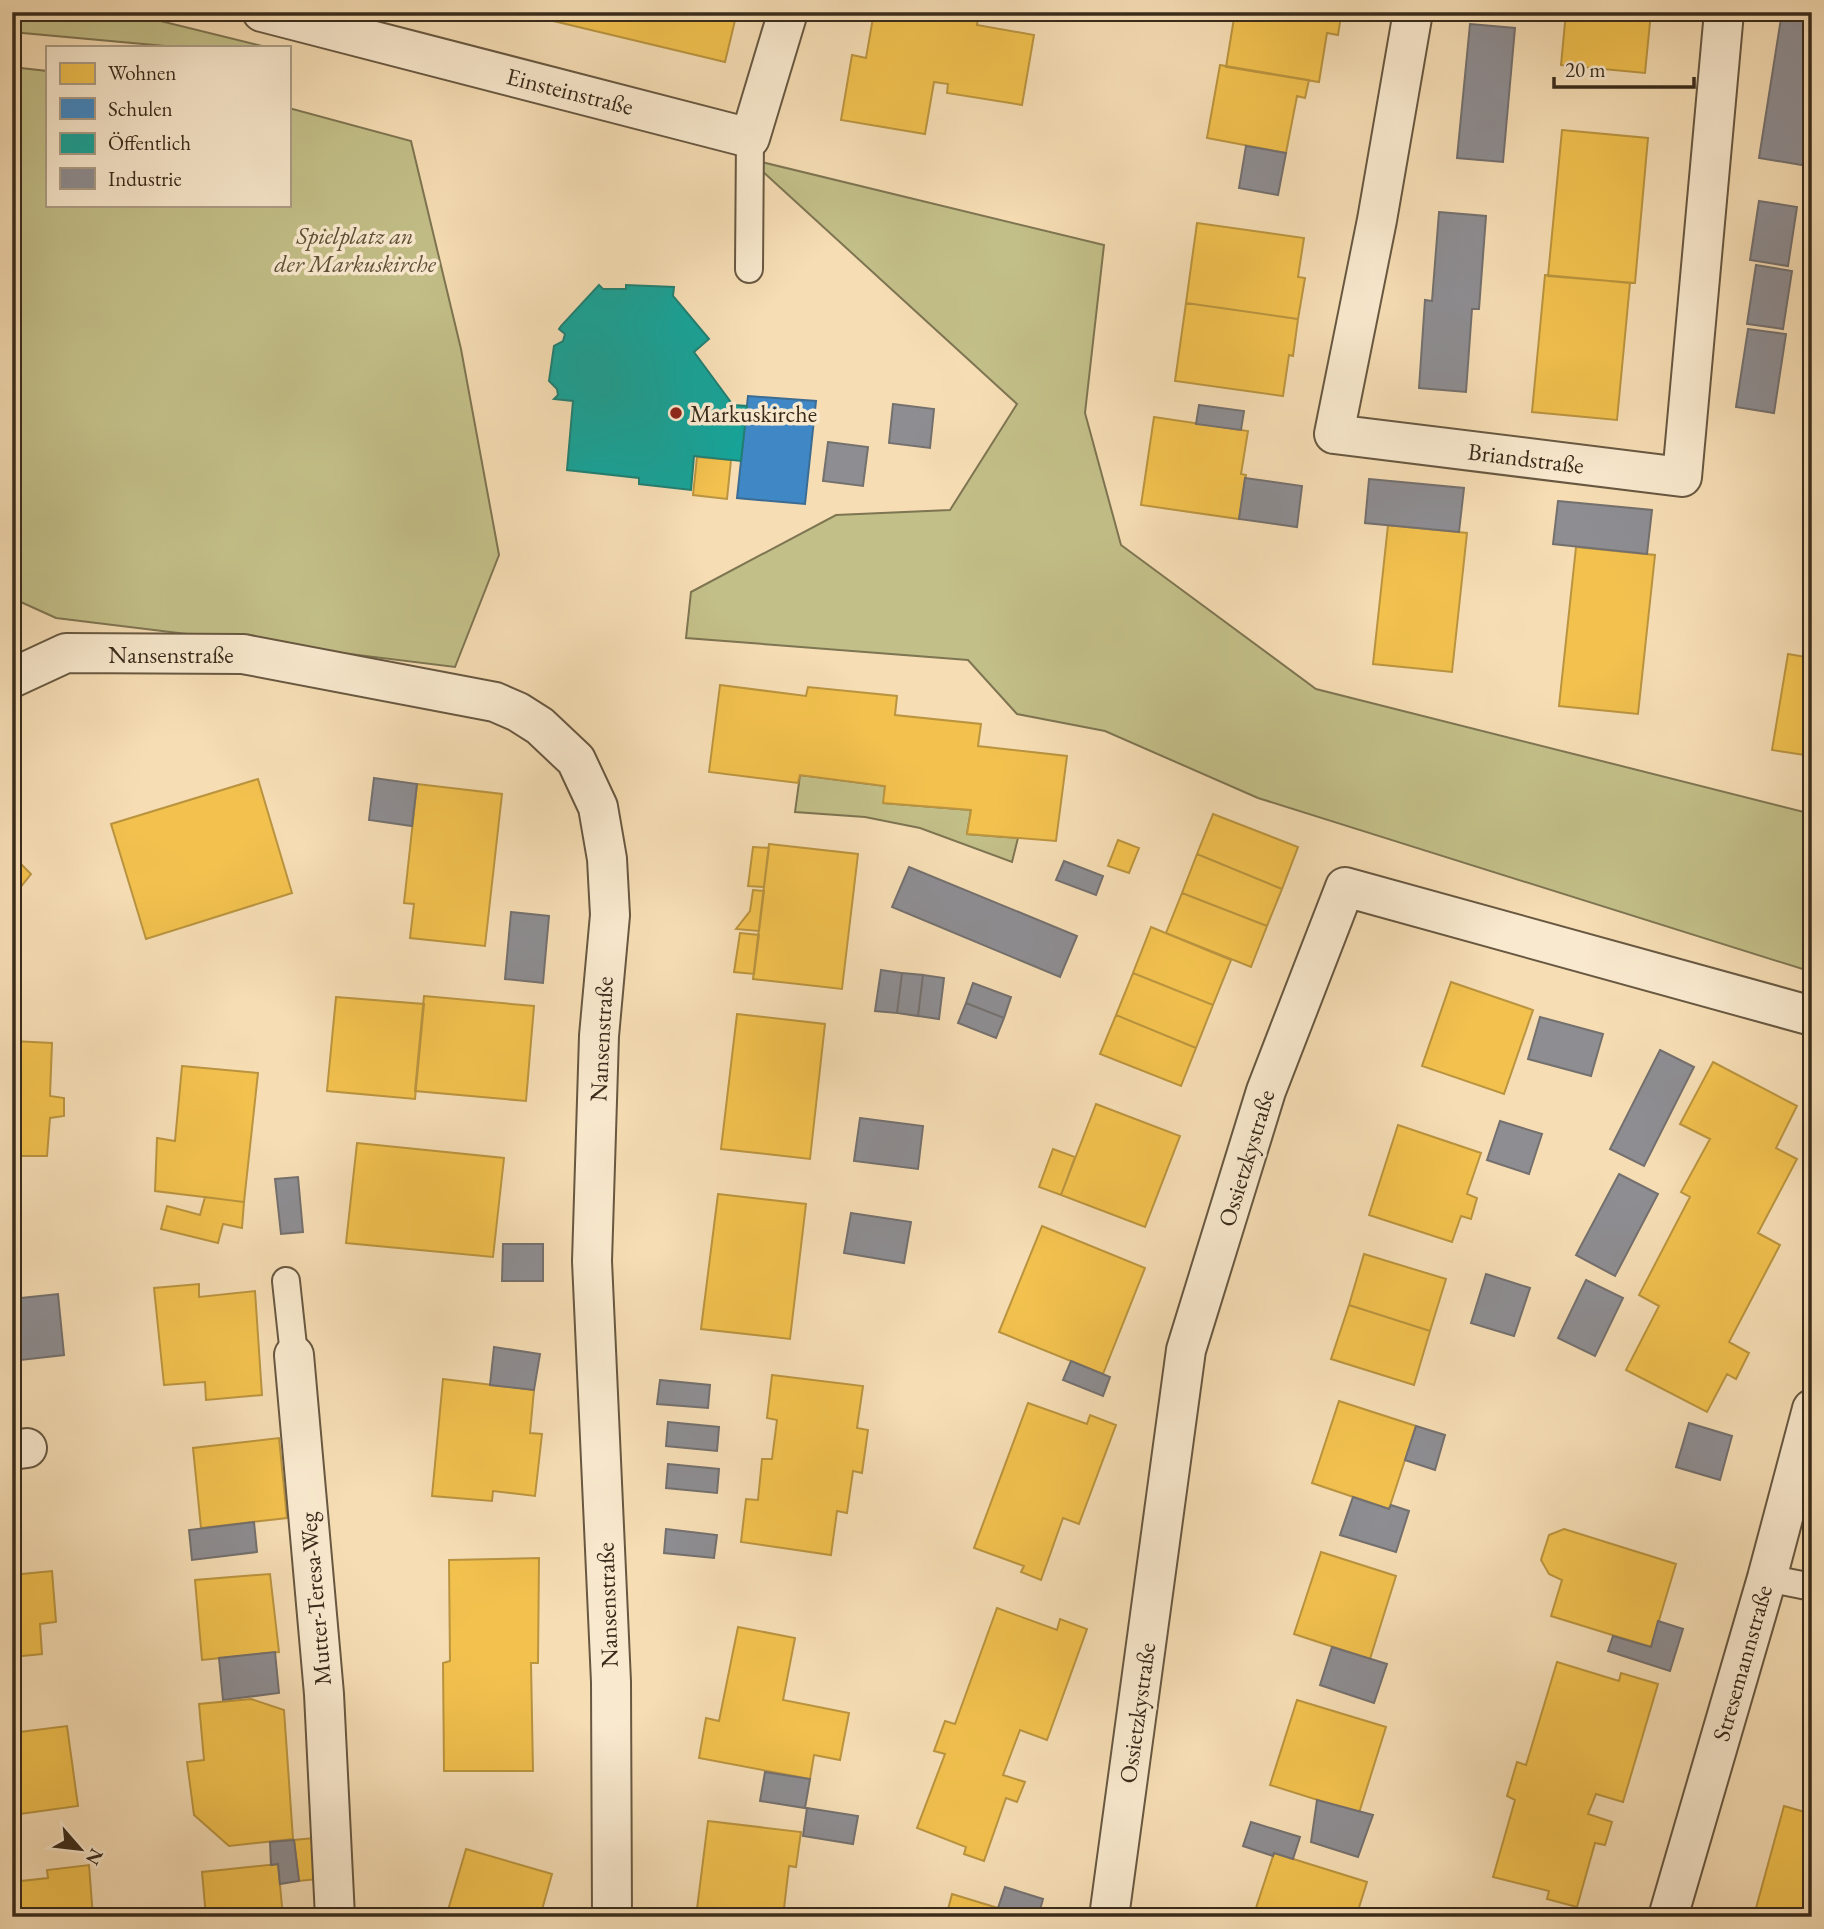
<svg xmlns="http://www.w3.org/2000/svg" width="1824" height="1929" font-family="'EB Garamond',serif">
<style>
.green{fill:#c3bf88;stroke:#7e7552;stroke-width:2}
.homes{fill:#f2c14e;stroke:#ba943f;stroke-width:2}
.schools{fill:#3f88c5;stroke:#3d6c92;stroke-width:2}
.public{fill:#17a398;stroke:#217f72;stroke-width:2}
.industry{fill:#8d8d92;stroke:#74706e;stroke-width:2}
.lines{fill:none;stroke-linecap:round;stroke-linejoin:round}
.lane-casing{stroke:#685841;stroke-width:30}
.street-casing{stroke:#685841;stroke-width:42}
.lane{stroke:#f9e9ce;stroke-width:26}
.street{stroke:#f9e9ce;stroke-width:38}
.poi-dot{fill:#8f2418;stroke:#f9e9ce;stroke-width:2.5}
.labels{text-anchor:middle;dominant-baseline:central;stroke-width:7;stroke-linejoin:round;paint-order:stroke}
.street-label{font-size:24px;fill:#392b1b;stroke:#f9e9ce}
.park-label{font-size:24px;font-style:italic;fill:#5c5036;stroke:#f9e9ce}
.poi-label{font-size:24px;fill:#392b1b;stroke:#f9e9ce;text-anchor:start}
</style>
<rect width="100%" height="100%" fill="#f6ddb4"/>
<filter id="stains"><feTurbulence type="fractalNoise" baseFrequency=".00286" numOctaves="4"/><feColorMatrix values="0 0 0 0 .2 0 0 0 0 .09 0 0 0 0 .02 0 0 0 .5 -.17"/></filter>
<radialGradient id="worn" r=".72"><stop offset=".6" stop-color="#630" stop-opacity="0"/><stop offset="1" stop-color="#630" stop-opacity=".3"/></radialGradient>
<path class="green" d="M 12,12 L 124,12 L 266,47 L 176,47 L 12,32 Z
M 12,67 L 47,71 L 47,205 L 289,205 L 289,108 L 411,141 L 461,349 L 499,555 L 455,667 L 56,618 L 12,598 Z
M 749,159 L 1104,245 L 1085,413 L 1121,545 L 1316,689 L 1812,814 L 1812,972 L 1258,798 L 1105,731 L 1017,714 L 968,660 L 686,638 L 691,592 L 836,515 L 950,510 L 1017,404 Z
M 800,775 L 885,786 L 884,803 L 971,810 L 967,834 L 1018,838 L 1012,862 L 920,828 L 865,817 L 795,812 Z"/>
<path class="homes" d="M 551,12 L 737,12 L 725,62 L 549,20 Z
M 874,12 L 914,17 L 914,12 L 979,12 L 977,25 L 1034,35 L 1022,105 L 947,93 L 948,84 L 934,82 L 925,134 L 841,120 L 852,55 L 866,58 Z
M 1235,12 L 1332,12 L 1332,15 L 1341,16 L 1338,35 L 1327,33 L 1319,82 L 1226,67 Z
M 1566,12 L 1651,12 L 1645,73 L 1561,65 Z
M 1220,65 L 1309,80 L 1305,98 L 1297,96 L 1286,153 L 1207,138 Z
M 1562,130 L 1648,138 L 1635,283 L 1548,276 Z
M 1197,223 L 1304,238 L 1298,277 L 1305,278 L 1298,319 L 1186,303 Z
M 1545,275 L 1630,283 L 1617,420 L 1532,412 Z
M 1186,303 L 1298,319 L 1293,356 L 1289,355 L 1283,396 L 1175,381 Z
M 1154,417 L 1248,431 L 1241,474 L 1246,475 L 1239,519 L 1141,505 Z
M 697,457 L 731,460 L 727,499 L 693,495 Z
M 1388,525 L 1467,533 L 1452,672 L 1373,664 Z
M 1576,547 L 1655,555 L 1638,714 L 1559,706 Z
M 1788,654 L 1812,658 L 1812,756 L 1772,750 Z
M 720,685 L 806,696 L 808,687 L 897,696 L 895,715 L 981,724 L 978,746 L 1067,756 L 1056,841 L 967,834 L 971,810 L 883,803 L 885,786 L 800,775 L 798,783 L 709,772 Z
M 258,779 L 292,893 L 146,939 L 111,824 Z
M 417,784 L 502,794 L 485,946 L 410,938 L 414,904 L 404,903 Z
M 1213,814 L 1298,847 L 1282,889 L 1197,854 Z
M 1118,840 L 1139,848 L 1129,873 L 1108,866 Z
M 769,844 L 858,854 L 842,989 L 753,979 Z
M 753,847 L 769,848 L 764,887 L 748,886 Z
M 1197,854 L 1282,889 L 1267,926 L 1182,893 Z
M 12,855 L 31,874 L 12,898 Z
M 753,890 L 764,891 L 759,931 L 736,929 L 750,911 Z
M 1182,893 L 1267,926 L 1251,967 L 1166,933 Z
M 1151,927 L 1231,960 L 1213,1005 L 1133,973 Z
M 740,933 L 759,935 L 754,974 L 734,972 Z
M 1133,973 L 1213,1005 L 1196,1048 L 1116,1015 Z
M 1451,982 L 1533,1010 L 1504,1094 L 1422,1066 Z
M 424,996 L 534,1006 L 526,1101 L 415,1091 Z
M 336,997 L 424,1004 L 415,1099 L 327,1091 Z
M 737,1014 L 825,1024 L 810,1159 L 721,1149 Z
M 1116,1015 L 1196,1048 L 1181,1086 L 1100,1054 Z
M 12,1041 L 52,1043 L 50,1096 L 64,1098 L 64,1116 L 50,1118 L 47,1156 L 12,1156 Z
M 1713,1062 L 1797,1106 L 1776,1148 L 1797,1159 L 1758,1233 L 1780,1245 L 1729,1342 L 1749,1353 L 1736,1379 L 1727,1374 L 1707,1412 L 1626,1370 L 1659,1306 L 1639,1295 L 1690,1197 L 1681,1192 L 1710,1139 L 1680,1124 Z
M 182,1066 L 258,1073 L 244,1202 L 155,1191 L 157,1138 L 175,1141 Z
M 1096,1104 L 1180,1136 L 1145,1227 L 1061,1195 Z
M 1398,1125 L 1481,1153 L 1467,1194 L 1477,1198 L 1471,1219 L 1461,1216 L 1452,1242 L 1369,1215 Z
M 357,1143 L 504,1158 L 493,1257 L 346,1243 Z
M 1053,1149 L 1075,1157 L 1061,1195 L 1039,1187 Z
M 718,1194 L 806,1204 L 790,1339 L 701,1329 Z
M 205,1197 L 244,1202 L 242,1228 L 223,1224 L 218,1243 L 161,1229 L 167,1206 L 200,1215 Z
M 1042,1226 L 1145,1268 L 1103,1374 L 999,1332 Z
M 1364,1254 L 1446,1279 L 1430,1331 L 1349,1305 Z
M 199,1284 L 199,1297 L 255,1291 L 262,1395 L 206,1400 L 205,1382 L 164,1385 L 154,1288 Z
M 1349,1305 L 1430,1331 L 1414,1385 L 1331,1359 Z
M 772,1375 L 863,1386 L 857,1428 L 868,1430 L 862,1473 L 853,1471 L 847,1513 L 837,1511 L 831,1555 L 741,1542 L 746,1499 L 758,1500 L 762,1459 L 772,1459 L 777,1420 L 767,1418 Z
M 443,1379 L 534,1390 L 530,1433 L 542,1434 L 535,1496 L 493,1491 L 492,1501 L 432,1496 Z
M 1339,1401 L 1416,1426 L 1389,1509 L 1312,1483 Z
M 1028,1403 L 1087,1424 L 1090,1415 L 1116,1425 L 1079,1524 L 1063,1518 L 1041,1580 L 1021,1572 L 1024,1566 L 974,1548 Z
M 279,1438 L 287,1518 L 201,1528 L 193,1448 Z
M 1564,1529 L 1676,1564 L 1651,1647 L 1551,1616 L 1562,1580 L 1549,1574 L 1541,1560 L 1549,1535 Z
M 1321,1552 L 1396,1576 L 1370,1659 L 1294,1634 Z
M 539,1558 L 538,1663 L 531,1663 L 533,1771 L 444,1771 L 443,1663 L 450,1661 L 449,1560 Z
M 52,1571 L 56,1622 L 40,1624 L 42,1654 L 12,1657 L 12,1575 Z
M 270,1574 L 279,1652 L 202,1660 L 195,1580 Z
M 997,1608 L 1057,1630 L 1060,1619 L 1087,1629 L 1047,1740 L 1020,1730 L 1003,1775 L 1025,1782 L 1017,1802 L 1006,1798 L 984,1861 L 964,1854 L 966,1847 L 917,1828 L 945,1754 L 934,1751 L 945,1721 L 955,1724 Z
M 738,1627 L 795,1638 L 783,1700 L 849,1713 L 840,1760 L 814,1755 L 810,1779 L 699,1758 L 706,1718 L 719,1721 Z
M 1557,1662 L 1619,1681 L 1621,1673 L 1658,1684 L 1623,1802 L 1596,1794 L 1588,1814 L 1612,1822 L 1605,1845 L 1595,1843 L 1577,1907 L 1547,1899 L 1549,1891 L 1493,1877 L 1515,1800 L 1507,1796 L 1517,1762 L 1526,1765 Z
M 251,1699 L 284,1710 L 293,1839 L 229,1846 L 194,1815 L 187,1762 L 204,1760 L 199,1704 Z
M 1297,1700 L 1386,1727 L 1359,1813 L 1270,1785 Z
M 67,1726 L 78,1806 L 12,1815 L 12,1733 Z
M 1784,1806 L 1812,1814 L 1812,1917 L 1787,1917 L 1756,1908 Z
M 708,1821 L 801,1832 L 796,1867 L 789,1866 L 783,1917 L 756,1917 L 697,1909 Z
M 314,1838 L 317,1879 L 299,1881 L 294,1840 Z
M 466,1849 L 552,1874 L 540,1917 L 446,1917 Z
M 1274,1853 L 1367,1882 L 1356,1917 L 1253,1917 Z
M 278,1864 L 283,1917 L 206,1917 L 202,1872 Z
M 89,1865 L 93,1917 L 12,1917 L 12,1882 L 48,1878 L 47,1870 Z
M 952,1894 L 998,1908 L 1031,1917 L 946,1917 Z
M 1756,1908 L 1787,1917 L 1753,1917 Z"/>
<path class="schools" d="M 748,396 L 816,401 L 805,504 L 737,498 Z"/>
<path class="public" d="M 599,285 L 603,289 L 626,289 L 626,285 L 674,287 L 673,296 L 709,339 L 694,352 L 733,405 L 747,406 L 741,461 L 694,456 L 691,490 L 639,484 L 639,478 L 567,470 L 573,401 L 554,399 L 558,395 L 557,389 L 549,381 L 554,346 L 563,341 L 565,334 L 559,329 L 561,326 Z"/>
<path class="industry" d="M 1782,12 L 1812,12 L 1812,139 L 1808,166 L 1759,158 Z
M 1470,24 L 1515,28 L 1503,162 L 1457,158 Z
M 1246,146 L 1286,153 L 1278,195 L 1239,188 Z
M 1759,201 L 1797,207 L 1788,266 L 1750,260 Z
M 1439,212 L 1486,216 L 1479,309 L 1472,309 L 1466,392 L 1419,388 L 1425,300 L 1432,301 Z
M 1756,265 L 1792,271 L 1783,329 L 1747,324 Z
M 1748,329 L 1786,334 L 1774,413 L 1736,407 Z
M 893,404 L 934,409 L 930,448 L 889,443 Z
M 1199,405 L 1244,411 L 1241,430 L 1196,424 Z
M 828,442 L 868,447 L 863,486 L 823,481 Z
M 1245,478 L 1302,486 L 1297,527 L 1239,519 Z
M 1369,479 L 1464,488 L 1459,532 L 1365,523 Z
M 1558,501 L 1652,510 L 1647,554 L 1553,544 Z
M 374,778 L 417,784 L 412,826 L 369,820 Z
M 1064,861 L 1103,876 L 1096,895 L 1056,880 Z
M 909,867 L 1077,936 L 1060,977 L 892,907 Z
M 511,912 L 549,916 L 543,983 L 505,979 Z
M 881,970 L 902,973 L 897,1013 L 875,1011 Z
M 902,973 L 923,975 L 918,1016 L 897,1013 Z
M 923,975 L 944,978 L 939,1019 L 918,1016 Z
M 973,983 L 1011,997 L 1004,1018 L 966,1003 Z
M 966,1003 L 1004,1018 L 996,1038 L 958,1023 Z
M 1540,1017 L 1603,1034 L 1591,1076 L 1528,1059 Z
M 1660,1050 L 1694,1067 L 1644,1166 L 1610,1149 Z
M 860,1118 L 923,1126 L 918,1169 L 854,1161 Z
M 1500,1121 L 1542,1134 L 1529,1174 L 1487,1160 Z
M 1619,1174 L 1658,1194 L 1615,1276 L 1576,1255 Z
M 298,1177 L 303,1232 L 281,1234 L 275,1179 Z
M 851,1213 L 911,1222 L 904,1263 L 844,1253 Z
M 503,1244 L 543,1244 L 543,1281 L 502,1281 Z
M 1486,1274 L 1530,1288 L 1514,1336 L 1471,1323 Z
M 1586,1280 L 1623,1298 L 1595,1356 L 1558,1338 Z
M 58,1294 L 64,1355 L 12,1361 L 12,1299 Z
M 494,1347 L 540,1354 L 534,1390 L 490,1385 Z
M 1071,1361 L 1110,1377 L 1103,1396 L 1063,1380 Z
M 660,1380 L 710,1385 L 708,1408 L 657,1404 Z
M 668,1422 L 719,1427 L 717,1451 L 666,1446 Z
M 1689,1423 L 1732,1436 L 1720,1480 L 1676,1467 Z
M 1416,1426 L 1445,1435 L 1435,1470 L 1405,1460 Z
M 668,1464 L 719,1469 L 717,1493 L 666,1488 Z
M 1353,1497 L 1389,1509 L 1391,1505 L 1409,1511 L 1396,1552 L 1340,1535 Z
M 254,1522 L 257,1552 L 192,1560 L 189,1530 Z
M 666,1529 L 717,1535 L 714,1558 L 664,1553 Z
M 1658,1621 L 1683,1629 L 1670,1671 L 1608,1651 L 1613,1636 L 1651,1647 Z
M 1332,1647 L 1387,1664 L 1374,1703 L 1320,1685 Z
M 275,1652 L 279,1693 L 223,1700 L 219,1658 Z
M 765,1772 L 810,1779 L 805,1808 L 760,1801 Z
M 1317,1800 L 1373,1815 L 1358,1857 L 1311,1842 Z
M 807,1808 L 858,1816 L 853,1844 L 803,1836 Z
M 1251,1822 L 1300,1837 L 1293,1859 L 1274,1853 L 1273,1856 L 1243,1846 Z
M 294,1840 L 299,1881 L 280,1884 L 278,1864 L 271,1865 L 270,1842 Z
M 1005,1887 L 1043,1899 L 1038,1917 L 998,1908 Z
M 684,1908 L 728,1913 L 727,1917 L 683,1917 Z"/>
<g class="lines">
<g class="lane-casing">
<path id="lane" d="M 749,269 L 750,138
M 286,1281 L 294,1355
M 1767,1578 L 1812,1587"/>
</g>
<g class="street-casing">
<path id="street" d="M 262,12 L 750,138 L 788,12
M 1413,12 L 1377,220 L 1334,434 L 1682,477 L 1724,12
M 12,678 L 66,653 L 243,654 L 495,702 L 518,712 L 540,726 L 576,760 L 598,807 L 607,859 L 610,915 L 599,1036 L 592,1261 L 611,1682 L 612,1917
M 294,1355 L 324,1694 L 335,1917
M 12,1450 L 27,1448
M 1109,1917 L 1186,1350 L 1266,1091 L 1345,887 L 1812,1016
M 1668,1917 L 1767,1578 L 1812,1409"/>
</g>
<use href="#lane" class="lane"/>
<use href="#street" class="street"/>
</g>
<circle class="poi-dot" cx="676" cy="413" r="7"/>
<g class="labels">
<g class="street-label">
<text transform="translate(570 91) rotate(14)">Einsteinstraße</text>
<text transform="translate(1526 458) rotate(7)">Briandstraße</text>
<text x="171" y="654">Nansenstraße</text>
<text transform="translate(601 1039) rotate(-87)">Nansenstraße</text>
<text transform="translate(1246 1158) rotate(-73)">Ossietzkystraße</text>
<text transform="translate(315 1599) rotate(-95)">Mutter-Teresa-Weg</text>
<text transform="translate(607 1605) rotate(-92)">Nansenstraße</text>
<text transform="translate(1742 1663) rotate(-74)">Stresemannstraße</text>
<text transform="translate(1137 1713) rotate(-82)">Ossietzkystraße</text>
</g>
<g class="park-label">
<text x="355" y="235">Spielplatz an<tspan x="355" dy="28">der Markuskirche</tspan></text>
</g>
<g class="poi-label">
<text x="690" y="413">Markuskirche</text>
</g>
</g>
<rect width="1824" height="1929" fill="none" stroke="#f6ddb4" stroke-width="42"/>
<rect x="14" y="14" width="1796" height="1901" fill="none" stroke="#392b1b" stroke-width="3.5"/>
<rect x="21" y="21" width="1782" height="1887" fill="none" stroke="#392b1b" stroke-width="2"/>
<rect x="46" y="46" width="245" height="161" fill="#f9e9ce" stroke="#ac9d86" stroke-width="2"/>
<rect x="60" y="63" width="35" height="21" fill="#f2c14e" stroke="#ac9d86" stroke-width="2"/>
<text x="108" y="80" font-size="21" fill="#392b1b">Wohnen</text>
<rect x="60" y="98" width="35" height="21" fill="#3f88c5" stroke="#ac9d86" stroke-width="2"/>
<text x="108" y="116" font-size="21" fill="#392b1b">Schulen</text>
<rect x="60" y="133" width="35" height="21" fill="#17a398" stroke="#ac9d86" stroke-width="2"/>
<text x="108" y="150" font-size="21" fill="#392b1b">Öffentlich</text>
<rect x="60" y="168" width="35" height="21" fill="#8d8d92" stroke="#ac9d86" stroke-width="2"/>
<text x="108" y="186" font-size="21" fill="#392b1b">Industrie</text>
<g transform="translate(80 1849) rotate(118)" stroke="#f9e9ce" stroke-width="5" paint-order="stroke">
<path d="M0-5L12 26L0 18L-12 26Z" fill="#392b1b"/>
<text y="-10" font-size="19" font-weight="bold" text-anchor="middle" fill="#392b1b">N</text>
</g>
<path d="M1554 77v10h140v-10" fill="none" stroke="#392b1b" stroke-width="3.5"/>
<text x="1565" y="77" font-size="21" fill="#392b1b" stroke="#f9e9ce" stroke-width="5" paint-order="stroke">20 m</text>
<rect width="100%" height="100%" filter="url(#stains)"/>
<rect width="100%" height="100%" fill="url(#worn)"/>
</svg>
